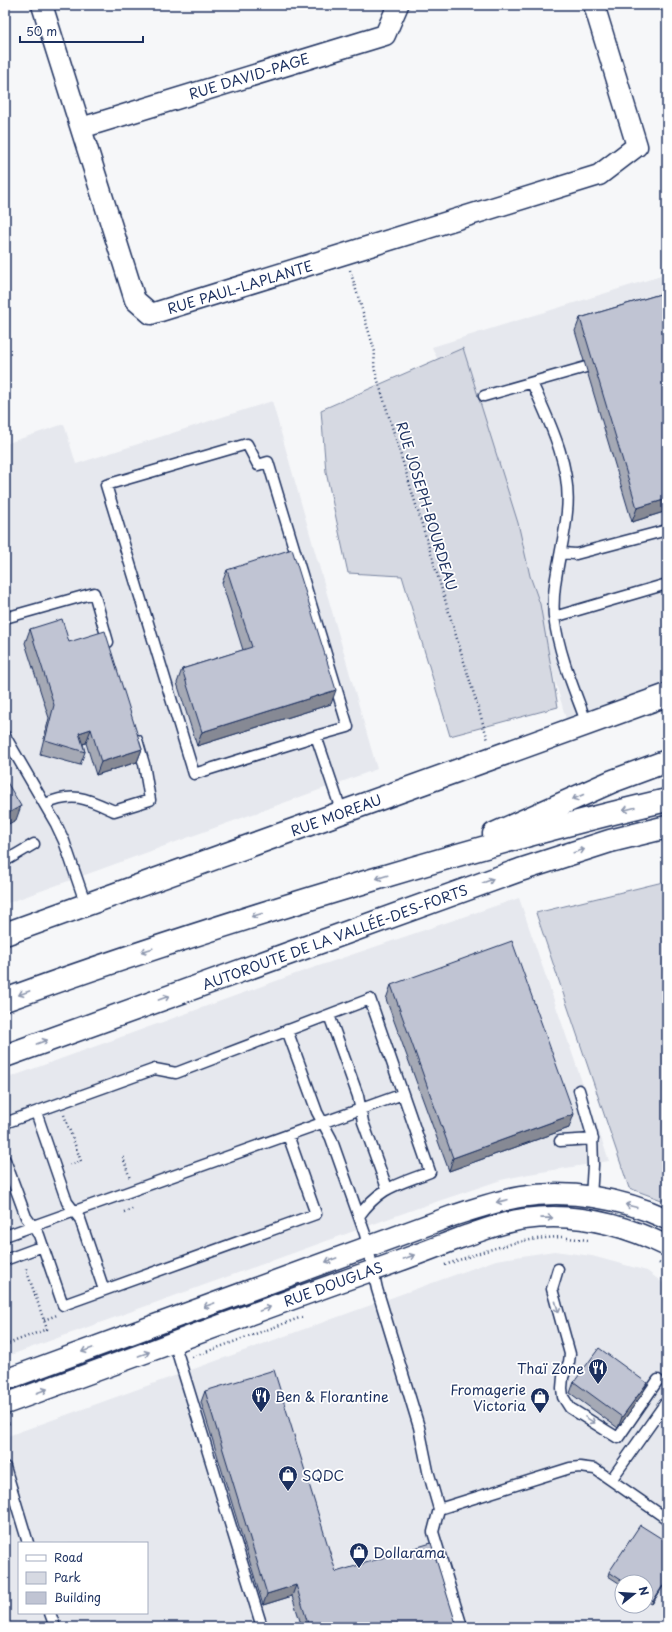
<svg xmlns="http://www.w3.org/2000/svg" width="672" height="1632" font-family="'Playpen Sans',sans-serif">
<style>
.built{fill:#e6e8ee;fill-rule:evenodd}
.green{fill:#d6d9e2;stroke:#7884a0}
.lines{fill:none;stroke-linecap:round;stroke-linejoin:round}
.lane-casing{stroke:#1b2f5e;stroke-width:13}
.street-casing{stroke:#1b2f5e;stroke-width:23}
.secondary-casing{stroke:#1b2f5e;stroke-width:25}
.highway-casing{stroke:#1b2f5e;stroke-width:25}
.path{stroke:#1b2f5e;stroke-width:2.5;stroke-dasharray:1 3;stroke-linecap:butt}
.lane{stroke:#fff;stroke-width:10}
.street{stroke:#fff;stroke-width:20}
.secondary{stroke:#fff;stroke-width:22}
.highway{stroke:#fff;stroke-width:22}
.wall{fill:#a5a9b5;stroke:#1b2f5e}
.shaded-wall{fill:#868994;stroke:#1b2f5e}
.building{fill:#c0c4d3;stroke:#1b2f5e}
.oneway{stroke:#8d97ae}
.labels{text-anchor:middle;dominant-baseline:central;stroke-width:3.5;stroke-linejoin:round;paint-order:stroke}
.street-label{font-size:14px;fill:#1b2f5e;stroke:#fff}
.poi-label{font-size:14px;fill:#1b2f5e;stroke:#fff;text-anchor:start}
</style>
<rect width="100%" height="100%" fill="#f6f7f9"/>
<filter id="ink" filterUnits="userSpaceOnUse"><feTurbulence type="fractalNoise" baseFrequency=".025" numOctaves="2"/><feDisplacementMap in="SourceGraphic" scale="8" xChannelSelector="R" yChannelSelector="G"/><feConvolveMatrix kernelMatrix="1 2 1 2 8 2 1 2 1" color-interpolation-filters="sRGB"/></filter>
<g filter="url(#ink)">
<path class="built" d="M 667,274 L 667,683 L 566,719 L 492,460 L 472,439 L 432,347 Z
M 272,401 L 377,769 L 5,904 L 5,444 L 64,424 L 76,464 Z
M 519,898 L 609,1161 L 529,1174 L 501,1180 L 415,1209 L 5,1357 L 5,1079 L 298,973 Z
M 554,1251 L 592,1256 L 647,1271 L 667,1286 L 667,1627 L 5,1627 L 5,1437 L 496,1260 ZM 19,1543 L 147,1543 L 147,1613 L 19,1613 ZM 622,1582 L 646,1582 L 646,1606 L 622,1606 Z"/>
<path class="green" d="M 463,348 L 518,523 L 530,576 L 540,604 L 558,707 L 450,736 L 402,576 L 348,573 L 326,472 L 321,410 Z
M 667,881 L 667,1202 L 629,1188 L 536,913 Z"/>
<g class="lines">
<g class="lane-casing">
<path id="lane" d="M 532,383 C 550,423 572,467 567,512 C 564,547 551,582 554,617 C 559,655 574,689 587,724
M 484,396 L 586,367
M 561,553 L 576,554 L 667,530
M 554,617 L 667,584
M 5,618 L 94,593 L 108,642
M 5,736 L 56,824 L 64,841 L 86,905
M 316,736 L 348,727 L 268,462 L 258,465 L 247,444 L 106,485 L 194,774 L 316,736 L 342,813
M 45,804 C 74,791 88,799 114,811 L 150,800 L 144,764 L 137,740
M 5,861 L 34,844
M 329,1015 L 358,1096 L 363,1122 L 387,1188
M 287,1030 L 317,1112 L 331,1138 L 365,1234 L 377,1289 L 419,1427 L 428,1471 L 439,1509 L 433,1532 L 462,1627
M 579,1090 L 592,1135 L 593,1165 L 591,1197
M 36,1112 L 67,1202 L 80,1219 L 104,1290
M 5,1123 L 155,1069 L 176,1073 L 370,999 L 430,1172 C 397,1185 381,1186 359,1216
M 560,1141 L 593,1139
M 5,1160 L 26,1217 L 39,1235 L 63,1305 L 316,1214 L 288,1135
M 5,1236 L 403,1094
M 5,1260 L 43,1246
M 558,1269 L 552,1289 L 570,1354 L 569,1362 L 563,1377 L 562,1388 L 563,1397 L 570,1408 L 618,1438 L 658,1380
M 174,1342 L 262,1627
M 5,1467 L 28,1543
M 611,1480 L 667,1401
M 439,1509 L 570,1468 L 580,1467 L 595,1469 L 667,1519
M 50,1613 L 55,1627"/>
</g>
<g class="street-casing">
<path id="street" d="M 42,5 L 135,300 L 151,314 L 599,175 L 637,146 L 594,5
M 81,128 L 385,35 L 398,5
M 5,1380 L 452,1216 C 474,1209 497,1201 520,1197 C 569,1189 622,1198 667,1219
M 5,1404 C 127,1360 249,1314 371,1271 C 401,1261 431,1249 460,1238 C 481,1231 502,1222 524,1219 C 573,1212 623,1224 667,1246"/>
</g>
<g class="secondary-casing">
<path id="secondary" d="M 5,934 L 667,695"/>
</g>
<g class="highway-casing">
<path id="highway" d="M 494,834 L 613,781 L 667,761
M 5,1000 C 126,956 248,917 372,880 C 469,851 568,823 667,800
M 5,1056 L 520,870 L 610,841 L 667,827"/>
</g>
<path class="path" d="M 350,270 L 375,352 L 374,365 L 375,371 L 488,740
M 64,1115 L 81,1161 L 68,1166
M 123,1157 L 130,1179
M 124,1212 L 135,1208
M 567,1238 L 588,1240
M 659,1263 L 667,1268
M 445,1265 C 484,1251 520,1238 562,1237
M 44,1320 L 57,1315
M 5,1345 L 47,1329 L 25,1266
M 192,1357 L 302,1317
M 5,1425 L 12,1422"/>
<use href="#lane" class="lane"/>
<use href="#street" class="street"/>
<use href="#secondary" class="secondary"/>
<use href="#highway" class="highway"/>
</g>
<path class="wall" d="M 667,292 L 667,511 L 632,522 L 575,331 L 580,318 Z
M 227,570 L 331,704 L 197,746 L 177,683 L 182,669 L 243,650 L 222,583 Z
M 30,629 L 69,642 L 142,749 L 137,762 L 96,775 L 86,743 L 83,744 L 85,752 L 80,765 L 40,754 L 49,718 L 25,643 Z
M 391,985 L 569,1128 L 449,1171 L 386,999 Z
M 574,1382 L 643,1393 L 618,1428 L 570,1393 Z
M 205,1391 L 336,1572 L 457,1627 L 302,1627 L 292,1596 L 263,1605 L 201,1402 Z
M 609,1572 L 667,1580 L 652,1604 L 646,1601 L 646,1582 L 622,1582 L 622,1585 L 608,1576 Z"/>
<path class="shaded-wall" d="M 667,499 L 667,511 L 632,522 L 637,508 Z
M 336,690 L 331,704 L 197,746 L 202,732 Z
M 91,729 L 86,743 L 74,746 L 79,733 Z
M 142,749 L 137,762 L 96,775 L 101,762 Z
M 21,806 L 16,820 L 5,826 L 5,815 Z
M 574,1114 L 569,1128 L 449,1171 L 453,1158 Z
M 647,1383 L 643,1393 L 618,1428 L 622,1417 Z
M 667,1579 L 667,1580 L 652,1604 L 653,1601 Z
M 296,1585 L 292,1596 L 263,1605 L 267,1594 Z"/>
<path class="building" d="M 667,292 L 667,499 L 637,508 L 580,318 Z
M 292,549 L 336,690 L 202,732 L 182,669 L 252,647 L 227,570 Z
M 62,619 L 69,642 L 105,631 L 142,749 L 101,762 L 91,729 L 79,733 L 85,752 L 45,740 L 54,705 L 30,629 Z
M 5,779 L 21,806 L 5,815 Z
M 512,941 L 574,1114 L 453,1158 L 391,985 Z
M 599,1348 L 647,1383 L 622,1417 L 574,1382 Z
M 274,1370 L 336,1572 L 431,1543 L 457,1627 L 309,1627 L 296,1585 L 267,1594 L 205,1391 Z
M 640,1525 L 667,1542 L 667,1579 L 653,1601 L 646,1596 L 646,1582 L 624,1582 L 609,1572 Z"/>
<defs><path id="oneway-shaft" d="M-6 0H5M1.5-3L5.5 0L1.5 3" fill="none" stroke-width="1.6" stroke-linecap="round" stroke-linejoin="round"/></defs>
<g class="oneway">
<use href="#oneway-shaft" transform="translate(578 797) rotate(156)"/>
<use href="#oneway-shaft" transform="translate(629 809) rotate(166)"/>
<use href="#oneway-shaft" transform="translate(579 851) rotate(-17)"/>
<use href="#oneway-shaft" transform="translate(382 877) rotate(163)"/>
<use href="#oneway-shaft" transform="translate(488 881) rotate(-20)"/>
<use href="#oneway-shaft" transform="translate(257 915) rotate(163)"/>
<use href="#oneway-shaft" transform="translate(147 950) rotate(162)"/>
<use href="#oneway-shaft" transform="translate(24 993) rotate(160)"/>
<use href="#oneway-shaft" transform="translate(164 998) rotate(-20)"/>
<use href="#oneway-shaft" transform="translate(42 1042) rotate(-20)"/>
<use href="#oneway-shaft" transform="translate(502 1201) rotate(167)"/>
<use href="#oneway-shaft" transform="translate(631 1206) rotate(-165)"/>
<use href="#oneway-shaft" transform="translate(547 1218) rotate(-1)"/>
<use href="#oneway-shaft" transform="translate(409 1257) rotate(-20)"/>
<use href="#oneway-shaft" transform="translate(331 1260) rotate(160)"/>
<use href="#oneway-shaft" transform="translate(209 1305) rotate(160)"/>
<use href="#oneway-shaft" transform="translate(557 1307) rotate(75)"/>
<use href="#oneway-shaft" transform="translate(265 1309) rotate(-20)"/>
<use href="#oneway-shaft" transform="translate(87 1350) rotate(160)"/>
<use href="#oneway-shaft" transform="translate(144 1354) rotate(-20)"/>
<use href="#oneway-shaft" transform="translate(42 1391) rotate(-20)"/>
<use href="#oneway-shaft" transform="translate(590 1420) rotate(32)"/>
</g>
</g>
<defs>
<g id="restaurant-pin" transform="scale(1)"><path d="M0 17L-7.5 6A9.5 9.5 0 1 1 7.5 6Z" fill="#1b2f5e" stroke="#fff"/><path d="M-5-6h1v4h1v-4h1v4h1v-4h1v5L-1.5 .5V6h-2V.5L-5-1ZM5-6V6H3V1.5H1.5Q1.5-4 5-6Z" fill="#fff"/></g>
<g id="shop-pin" transform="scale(1)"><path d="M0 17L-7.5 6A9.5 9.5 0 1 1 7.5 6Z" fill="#1b2f5e" stroke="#fff"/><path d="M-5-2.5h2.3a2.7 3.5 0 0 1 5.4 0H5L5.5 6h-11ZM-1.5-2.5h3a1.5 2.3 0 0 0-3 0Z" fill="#fff"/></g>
</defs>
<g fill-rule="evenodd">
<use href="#restaurant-pin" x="598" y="1368"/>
<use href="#restaurant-pin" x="261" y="1396"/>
<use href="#shop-pin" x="540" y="1397"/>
<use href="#shop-pin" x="288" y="1475"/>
<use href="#shop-pin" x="359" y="1552"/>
</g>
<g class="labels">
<g class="street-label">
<text transform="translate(249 76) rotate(-17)">RUE DAVID-PAGE</text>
<text transform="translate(240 287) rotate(-17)">RUE PAUL-LAPLANTE</text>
<text transform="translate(427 506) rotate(73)">RUE JOSEPH-BOURDEAU</text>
<text transform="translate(336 815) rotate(-20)">RUE MOREAU</text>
<text transform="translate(335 937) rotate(-20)">AUTOROUTE DE LA VALLÉE-DES-FORTS</text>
<text transform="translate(333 1284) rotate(-20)">RUE DOUGLAS</text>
</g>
<g class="poi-label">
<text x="584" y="1368" text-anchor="end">Thaï Zone</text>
<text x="526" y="1389" text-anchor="end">Fromagerie<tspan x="526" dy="16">Victoria</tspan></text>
<text x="275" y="1396">Ben &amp; Florantine</text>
<text x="302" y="1475">SQDC</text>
<text x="373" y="1552">Dollarama</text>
</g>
</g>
<rect width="672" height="1632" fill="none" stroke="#fff" stroke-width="20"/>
<rect x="10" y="10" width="652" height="1612" fill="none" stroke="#1b2f5e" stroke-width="1.5" filter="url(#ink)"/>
<rect x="18" y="1542" width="130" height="72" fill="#ffffff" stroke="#a4acbf"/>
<rect x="26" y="1555" width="20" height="6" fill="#ffffff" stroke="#a4acbf"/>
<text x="54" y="1562" font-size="12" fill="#1b2f5e">Road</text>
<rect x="26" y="1572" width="20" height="12" fill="#d6d9e2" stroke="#a4acbf"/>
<text x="54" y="1582" font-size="12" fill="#1b2f5e">Park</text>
<rect x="26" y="1592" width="20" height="12" fill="#c0c4d3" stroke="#a4acbf"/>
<text x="54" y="1602" font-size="12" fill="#1b2f5e">Building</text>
<g transform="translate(634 1594) rotate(73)"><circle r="19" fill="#ffffff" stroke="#a4acbf"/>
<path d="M0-3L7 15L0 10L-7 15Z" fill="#1b2f5e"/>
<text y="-6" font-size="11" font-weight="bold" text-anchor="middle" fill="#1b2f5e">N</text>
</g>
<path d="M20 36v6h123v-6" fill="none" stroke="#1b2f5e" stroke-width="2"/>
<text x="26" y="36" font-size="12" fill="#1b2f5e" stroke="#ffffff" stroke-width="3" paint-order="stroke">50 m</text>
</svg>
